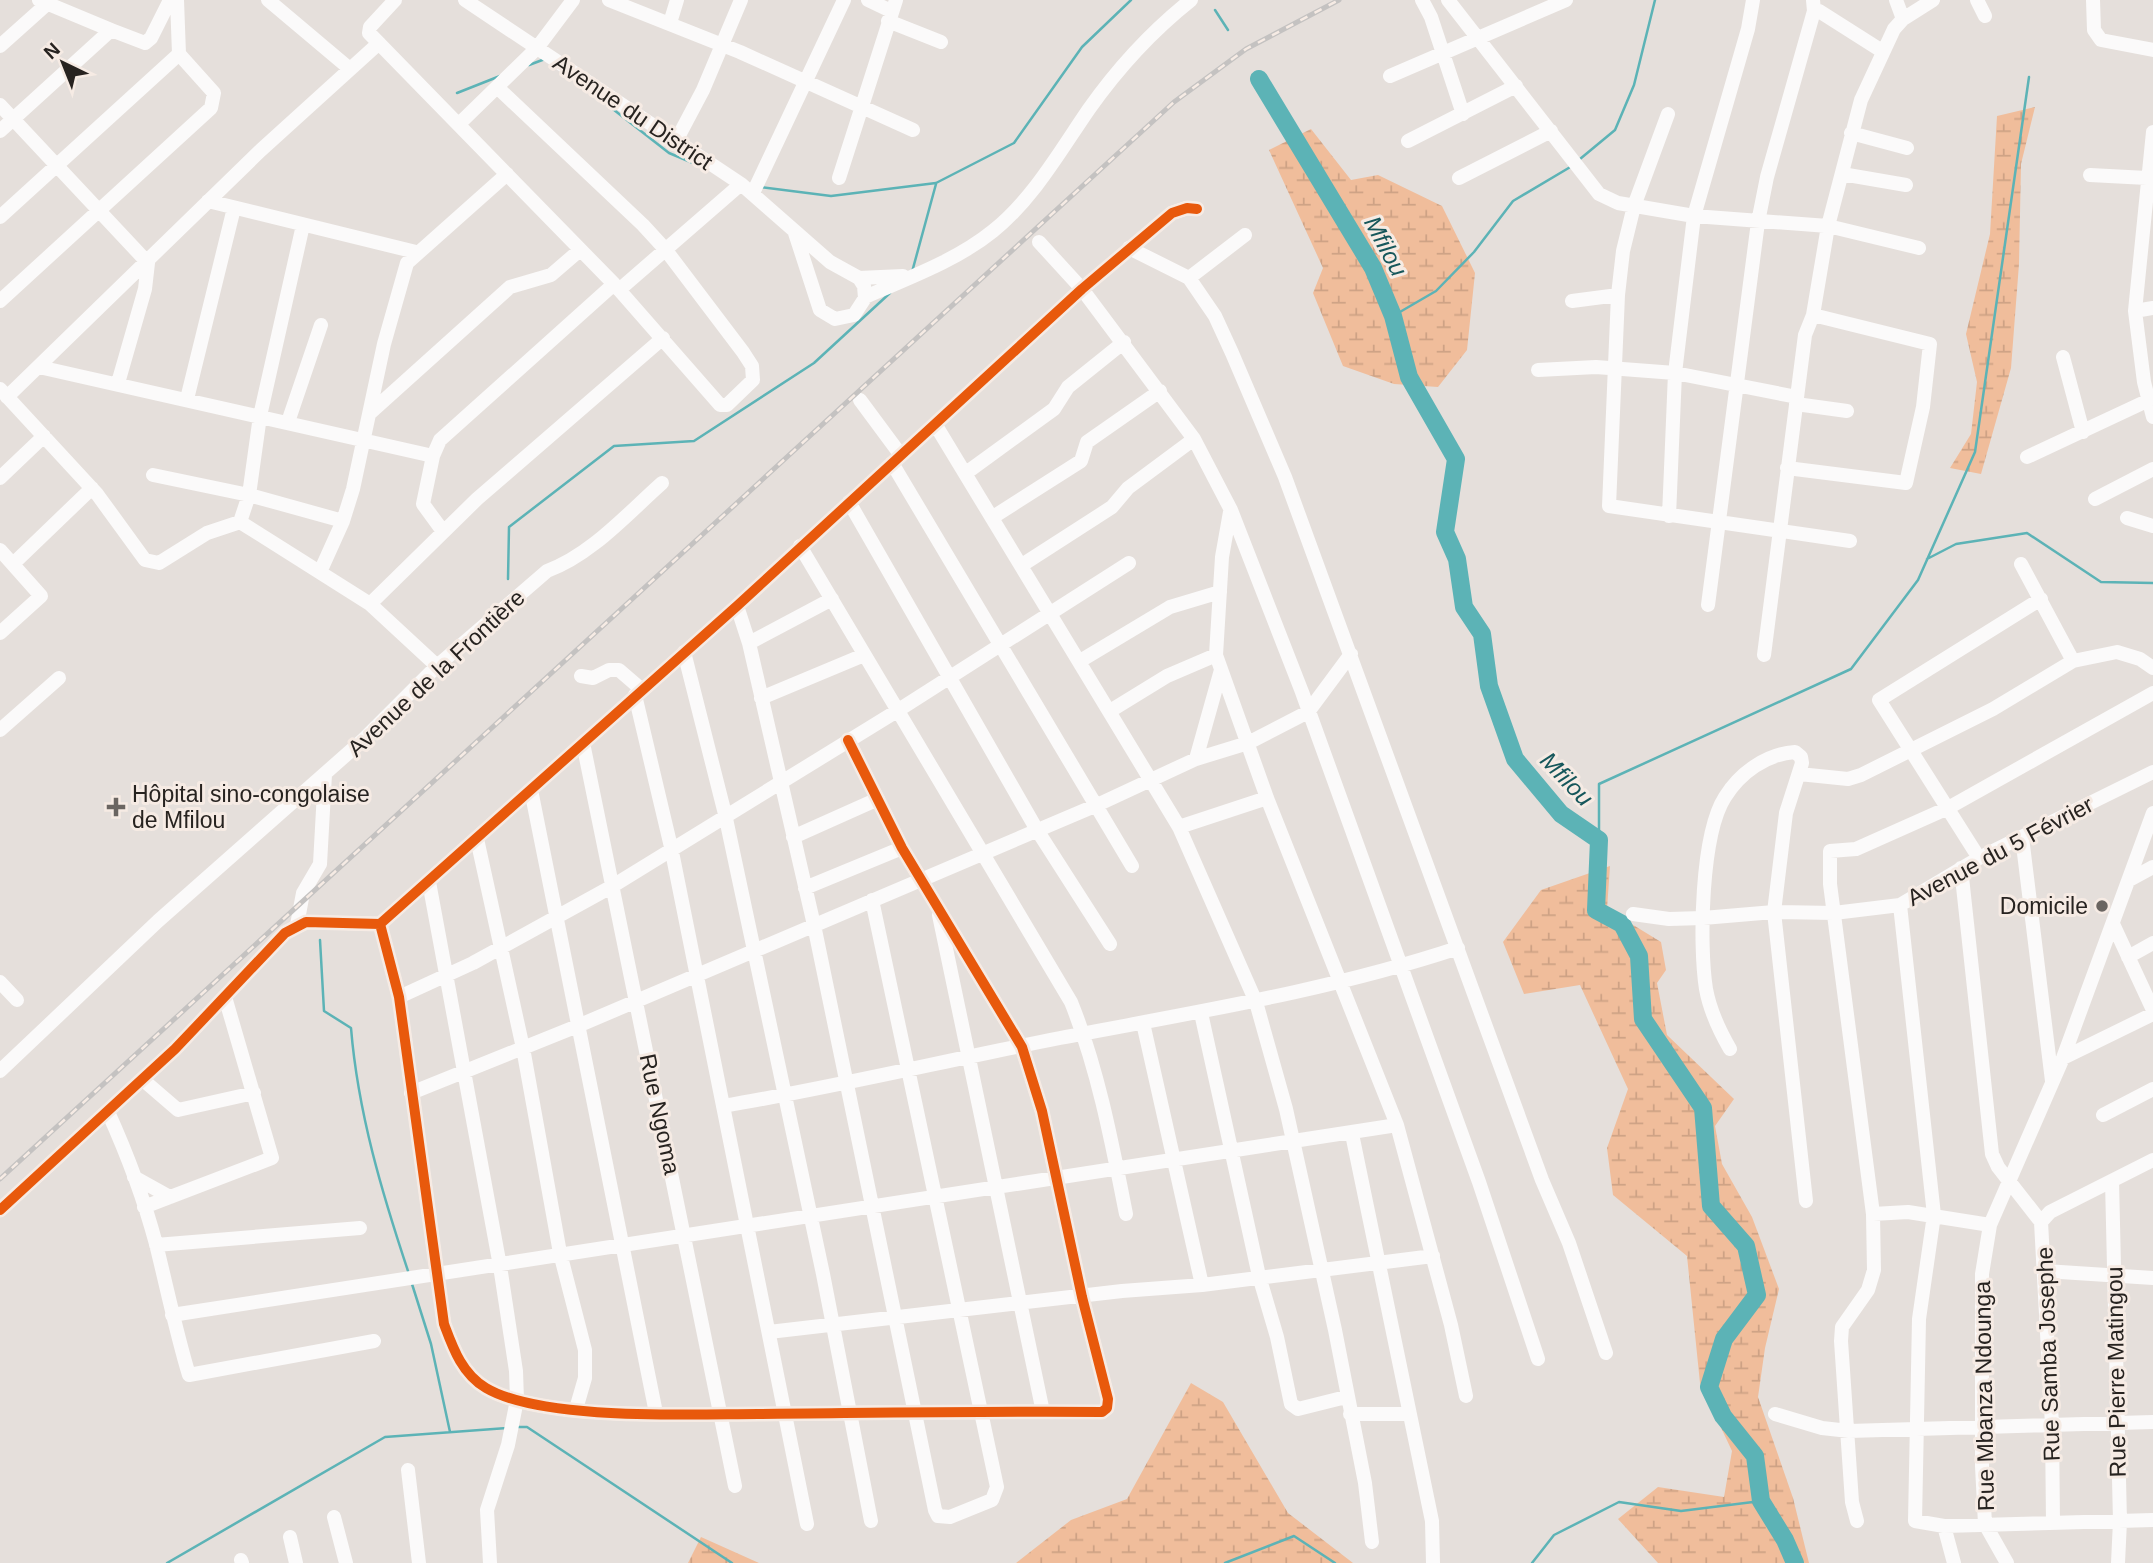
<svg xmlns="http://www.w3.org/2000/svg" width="2153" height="1563" font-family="Helvetica,sans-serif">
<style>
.wetland{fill:url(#wetland-marsh)}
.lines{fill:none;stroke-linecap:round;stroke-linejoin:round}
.stream{stroke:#5cb3b6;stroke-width:2.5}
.river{stroke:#5cb3b6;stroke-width:18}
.minor{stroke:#fbfafa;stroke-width:14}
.rail-casing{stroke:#c4c2c1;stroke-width:5}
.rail{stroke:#f6ebe4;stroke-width:2.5;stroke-dasharray:8;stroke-linecap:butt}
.cycleway-casing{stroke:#f6ebe4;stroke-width:15}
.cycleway{stroke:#e8590c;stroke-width:10}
.poi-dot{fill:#6a6561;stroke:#f6ebe4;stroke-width:2.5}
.labels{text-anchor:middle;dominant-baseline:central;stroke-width:6;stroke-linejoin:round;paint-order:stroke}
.street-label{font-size:23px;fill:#272320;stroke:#f6ebe4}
.poi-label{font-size:23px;fill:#272320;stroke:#f6ebe4;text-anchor:start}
.water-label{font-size:24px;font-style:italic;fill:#16575b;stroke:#f6ebe4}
</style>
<defs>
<pattern id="wetland-marsh" width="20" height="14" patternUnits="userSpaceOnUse" patternTransform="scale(1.75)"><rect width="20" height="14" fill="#f0bd9b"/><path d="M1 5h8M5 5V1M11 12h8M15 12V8" fill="none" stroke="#cea285"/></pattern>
</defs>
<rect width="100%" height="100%" fill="#e5dfdb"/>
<path class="wetland" d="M 2035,107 L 2021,164 L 2019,264 L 2011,368 L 1981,474 L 1950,468 L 1971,434 L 1977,382 L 1966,334 L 1990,234 L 1997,116 Z
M 1311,129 L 1351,180 L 1378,175 L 1442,206 L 1475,273 L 1467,350 L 1438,387 L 1394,384 L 1343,366 L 1313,293 L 1323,268 L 1269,150 Z
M 1610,866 L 1607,909 L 1661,942 L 1666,970 L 1657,983 L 1667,1035 L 1734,1099 L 1715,1126 L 1722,1164 L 1752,1217 L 1779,1289 L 1765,1348 L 1758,1397 L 1793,1498 L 1809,1563 L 1658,1563 L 1618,1519 L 1658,1487 L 1724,1497 L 1732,1451 L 1700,1383 L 1687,1256 L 1613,1195 L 1607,1148 L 1628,1089 L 1580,985 L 1524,994 L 1503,942 L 1541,890 Z
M 1191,1383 L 1223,1402 L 1288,1513 L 1353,1563 L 1016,1563 L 1071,1520 L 1127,1499 Z
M 701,1537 L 759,1563 L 688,1563 Z"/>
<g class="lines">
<path class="stream" d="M 1215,10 L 1228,30
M 529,65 L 545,59
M 457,93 L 500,76
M 600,99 L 669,153 L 705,168
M 1580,159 L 1615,130 L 1634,85 L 1655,0
M 760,187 L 831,196 L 936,183 L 1014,143 L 1082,47 L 1131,0
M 912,272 L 936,184
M 1393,316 L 1436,291 L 1474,252 L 1513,201 L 1572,166
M 1927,559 L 1956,544 L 2027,533 L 2101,582 L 2153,583
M 508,579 L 509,527 L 614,446 L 694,441 L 814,363 L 890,293
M 1599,840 L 1599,784 L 1851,669 L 1918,580 L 1975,452 L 2029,77
M 320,940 L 324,1011 L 351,1028 C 358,1113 382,1193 409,1274
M 412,1284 L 431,1344 L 450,1432
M 518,1427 L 527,1427 L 732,1563
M 167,1563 L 385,1437 L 507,1428
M 1225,1563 L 1294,1536 L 1335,1563
M 1532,1563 L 1554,1535 L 1619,1502 L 1681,1511 L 1761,1501"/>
<path class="river" d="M 1259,79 L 1373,268 L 1393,316 L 1409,377 L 1456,459 L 1445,532 L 1457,559 L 1464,607 L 1482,634 L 1489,686 L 1515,759 L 1561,814 L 1599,840 L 1596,910 L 1622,924 L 1639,956 L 1643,1019 L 1703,1108 L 1711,1206 L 1746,1246 L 1757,1295 L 1724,1339 L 1709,1387 L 1723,1416 L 1755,1456 L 1761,1501 L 1785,1540 L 1795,1563"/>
<path class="minor" d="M 39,0 L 111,30
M 268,0 L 350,69
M 395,0 L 370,27 L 369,33 L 614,284 L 720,405 L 727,405 L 753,380 L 752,366 L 743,352 L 665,249 L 643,225 L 498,88
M 465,0 L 741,184 L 830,262 L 859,278 L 864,286 L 865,298 L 854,315 L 835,319 L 820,310 L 795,233
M 609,0 L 740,52 L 913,130
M 868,0 L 891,11
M 1422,0 L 1431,17 L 1463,114
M 1448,0 L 1599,194 L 1618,203 L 1694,216 L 1828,226 L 1919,248
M 1896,0 L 1903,19
M 1977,0 L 1985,16
M 2093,0 L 2094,30 L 2101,40 L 2153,50
M 1814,11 L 1819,11 L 1882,51
M 888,21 L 941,42
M 670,23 L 677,0
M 0,46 L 48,3
M 1390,76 L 1566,0
M 0,105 L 148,263 L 145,289 L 118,383
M 1668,114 L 1634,206 L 1623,251 L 1618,295 L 1609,506 L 1850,541
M 459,124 L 537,48 L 573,0
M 0,131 L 111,30 L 145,43 L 151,38 L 170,0
M 2153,132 L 2135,311 L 2144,382 L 2153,417
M 1851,133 L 1907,148
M 676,141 L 703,90 L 741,0
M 1408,141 L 1516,86
M 1842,174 L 1906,185
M 2090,175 L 2147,178
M 839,178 L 896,0
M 1459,178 L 1551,131
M 753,193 L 844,0
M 208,201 L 416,252
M 0,217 L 179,54
M 1039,242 L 1082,289 L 1194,439 L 1231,510 L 1302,692 L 1479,1182 L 1538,1359
M 1129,248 L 1189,278 L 1215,316 L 1232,353 L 1285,477 L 1542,1180 L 1569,1243 L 1606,1353
M 859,278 L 903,276
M 1189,278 L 1245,235
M 619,290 L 741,184
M 865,297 C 908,278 956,261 993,231 C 1033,199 1060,151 1089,109 C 1118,68 1152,31 1191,0
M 0,301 L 211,108 L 214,93 L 179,54 L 177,0
M 1572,301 L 1618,295
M 2135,311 L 2153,308
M 2063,357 L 2083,432
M 39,367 L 433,456
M 1538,370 L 1596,367 L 1675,373 L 1797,397
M 0,389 L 97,494 L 145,560 L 159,563 L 207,533 L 240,522 L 370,604 L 437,666
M 7,397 L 261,150 L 379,43
M 187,399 L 234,208
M 860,400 L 900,454
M 1796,404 L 1847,411
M 370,413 L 510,287 L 551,275 L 580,250
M 288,422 L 321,325
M 935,424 L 1179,827 L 1256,1002 L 1286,1109 L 1335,1330 L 1365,1483 L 1372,1542
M 2027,457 L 2149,400
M 892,463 L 1132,866
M 1787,468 L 1906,483 L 1923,407 L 1930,344 L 1813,315
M 966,473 L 1054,409 L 1068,387 L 1124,342
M 153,475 L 249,495 L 343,521
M 0,478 L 44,436
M 2095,499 L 2153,469
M 849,502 L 1037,830 L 1110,944
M 1230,512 L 1222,557 L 1216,655 L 1267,798 L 1397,1125 L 1451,1325 L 1466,1396
M 1669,516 L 1675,373 L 1694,216 L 1748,29 L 1753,0
M 993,517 L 1081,461 L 1087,442 L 1160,391
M 2127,518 L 2153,526
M 240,522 L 249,495 L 260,416 L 303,225
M 442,530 L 423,504 L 433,456 L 440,440 L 614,284
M 800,546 L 1071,1002 C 1098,1069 1112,1143 1126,1214
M 0,550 L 41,596 L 0,633
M 13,564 L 92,488
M 2021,564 L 2073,661
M 1022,565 L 1112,507 L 1128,488 L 1194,439
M 320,572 L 343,521 L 353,489 L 384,344 L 407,263 L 507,174
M 370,604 L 477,499 L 663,338
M 1708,605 L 1758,222 L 1767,177 L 1814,11 L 1813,0
M 737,606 L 749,643 L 814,925 L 935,1510 L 938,1516 L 950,1517 L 992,1500 L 997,1487 L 872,900
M 749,643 L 832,599
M 684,652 L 725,814 L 823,1274 L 871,1521
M 1764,655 L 1805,335 L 1813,315 L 1828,226 L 1861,100 L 1894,29 L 1903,19 L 1933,0
M 1080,661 L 1170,607 L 1220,592
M 581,676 L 593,678 L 609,670 L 619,670 L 641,689
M 635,695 L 671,847 L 807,1524
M 761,698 L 864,655
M 1110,711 L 1167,676 L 1216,655
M 0,730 L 59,678
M 583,743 L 735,1486
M 1196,759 L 1221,670
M 1799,774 L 1848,779 L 1861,775 L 1993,709 L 2073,661 L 2117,652 L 2140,659 L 2153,668
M 531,790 L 656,1413
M 1179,827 L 1267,798
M 793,837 L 878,799
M 2022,837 L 2052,1081
M 477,839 L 523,1048 L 560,1253 L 585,1350 L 585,1378 L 576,1409
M 1979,858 L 1879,700 L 2041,599
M 1961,868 L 1992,1154 L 1998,1167 L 2041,1222 L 2052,1425 L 2053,1523
M 2129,880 L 2153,867
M 429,882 L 500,1266 L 516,1371 L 517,1400 L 508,1445 L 487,1510 L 490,1563
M 805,888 L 902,848
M 1900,905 L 1934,1215 L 1919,1319 L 1915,1521 L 1944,1526 L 2153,1520
M 1633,914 L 1669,919 L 1703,918 L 1774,912 L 1834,913 L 1900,905 L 1979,858 L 2153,772
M 939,915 L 1043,1412
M 380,924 L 399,997 L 444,1324 C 453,1348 462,1374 486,1388 C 542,1421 692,1414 758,1414 C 873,1413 988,1411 1102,1412 L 1107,1408 L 1108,1399 L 1082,1297 L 1042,1111 L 1022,1047 L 902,848 L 848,740
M 2113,924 L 2153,1010
M 297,925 L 303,893 L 320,864 L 325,774
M 2128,957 L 2153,943
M 0,982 L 17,1000
M 399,997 L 473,963 L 611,887 L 897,711 L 1129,563
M 1201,1013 L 1259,1276 L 1277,1337 L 1291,1404 L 1298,1409 L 1346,1397
M 1143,1023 L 1202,1285
M 1730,1049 C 1719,1030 1710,1011 1706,989 C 1699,945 1701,834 1725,797 C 1740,773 1766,754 1795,752 L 1801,757 L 1802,763 L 1786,813 L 1774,912 L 1806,1201
M 2063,1058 L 2153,1014
M 0,1071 L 158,921 L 364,739 L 437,666 L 547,571 C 591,555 627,514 662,483
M 142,1079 L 178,1110 L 254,1093
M 411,1093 L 580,1025 L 1097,805 L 1196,759 L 1248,743 L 1308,712 L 1351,654
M 723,1106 C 836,1087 948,1060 1060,1038 C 1195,1012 1328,991 1458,948
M 108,1112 C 127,1154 144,1199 156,1244 C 167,1288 176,1332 189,1375 L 374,1341
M 2103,1115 L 2153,1089
M 1352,1134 L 1432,1521 L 1433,1563
M 134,1177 L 170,1197
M 2112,1181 L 2120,1521 L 2118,1563
M 144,1207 L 272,1158 L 225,997
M 0,1210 L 175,1049 L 285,933 L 306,922 L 380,924 L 737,606 L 1082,289 L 1172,213 L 1187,208 L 1197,209
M 1873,1214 L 1908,1212 L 1990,1225
M 2041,1222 L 2050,1212 L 2153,1160
M 156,1245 L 360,1228
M 2045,1271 L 2153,1278
M 172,1315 L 1397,1125
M 769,1332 L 1122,1291 L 1202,1285 L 1433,1256
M 1350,1414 L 1410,1414
M 1775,1414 L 1822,1428 L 1849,1431 L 2153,1422
M 408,1470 L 419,1563
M 334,1517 L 346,1563
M 1857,1521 L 1852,1502 L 1841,1341 L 1842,1327 L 1868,1290 L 1874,1270 L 1873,1214 L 1830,884 L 1830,851 L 1856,849 L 1948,808 L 2153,693
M 1944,1526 L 1954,1563
M 290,1537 L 296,1563
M 241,1560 L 242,1563
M 2007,1563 L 1985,1524 L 1982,1466 L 1982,1274 L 1990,1225 L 2063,1058 L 2153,813"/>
<g class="rail-casing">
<path id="rail" d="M 0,1179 L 1174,102 L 1246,49 L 1339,0"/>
</g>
<use href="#rail" class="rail"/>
<g class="cycleway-casing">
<path id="cycleway" d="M 380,924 L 399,997 L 444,1324 C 453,1348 462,1374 486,1388 C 542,1421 692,1414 758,1414 C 873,1413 988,1411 1102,1412 L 1107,1408 L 1108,1399 L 1082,1297 L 1042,1111 L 1022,1047 L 902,848 L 848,740
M 0,1210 L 175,1049 L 285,933 L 306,922 L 380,924 L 737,606 L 1082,289 L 1172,213 L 1187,208 L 1197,209"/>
</g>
<use href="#cycleway" class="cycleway"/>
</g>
<g class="poi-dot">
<path d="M112.5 796.5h7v7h7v7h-7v7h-7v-7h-7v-7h7z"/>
<circle cx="2102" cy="906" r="7"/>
</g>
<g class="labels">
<g class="street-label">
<text transform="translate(633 112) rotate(34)">Avenue du District</text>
<text transform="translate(436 673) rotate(-43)">Avenue de la Frontière</text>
<text transform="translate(2000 851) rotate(-28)">Avenue du 5 Février</text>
<text transform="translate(660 1114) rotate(78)">Rue Ngoma</text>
<text transform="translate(2048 1354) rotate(-92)">Rue Samba Josephe</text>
<text transform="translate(2116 1372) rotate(-91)">Rue Pierre Matingou</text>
<text transform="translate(1984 1396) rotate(-91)">Rue Mbanza Ndounga</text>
</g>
<g class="poi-label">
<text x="132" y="794">Hôpital sino-congolaise<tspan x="132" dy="26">de Mfilou</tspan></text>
<text x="2088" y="906" text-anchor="end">Domicile</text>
</g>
<g class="water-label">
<text transform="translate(1386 246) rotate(62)">Mfilou</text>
<text transform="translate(1567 779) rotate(46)">Mfilou</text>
</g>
</g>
<g transform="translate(63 63) rotate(317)" stroke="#f6ebe4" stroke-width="5" paint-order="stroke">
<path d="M0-5L12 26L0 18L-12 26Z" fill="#272320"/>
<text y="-10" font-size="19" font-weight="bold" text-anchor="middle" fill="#272320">N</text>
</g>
</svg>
